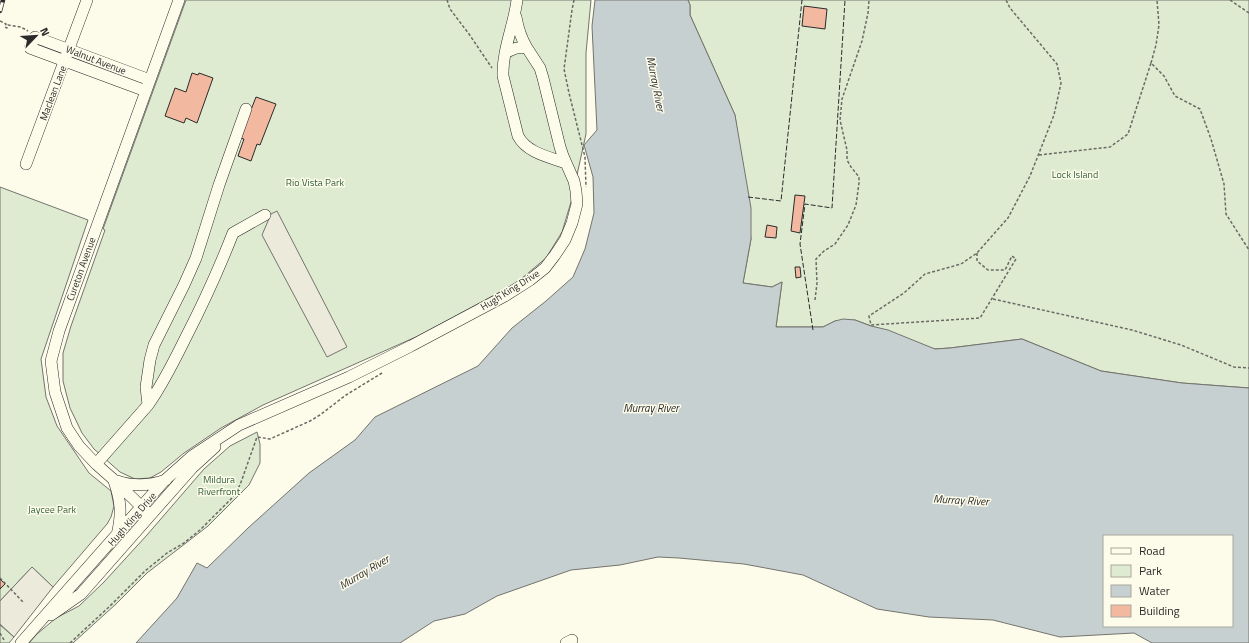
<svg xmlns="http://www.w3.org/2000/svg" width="1249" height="643" font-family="'Titillium Web',sans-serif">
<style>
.green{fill:#deebd1;stroke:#74746e}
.parking{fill:#eceadb;stroke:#74746e}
.water{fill:#c7d0d0;stroke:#74746e;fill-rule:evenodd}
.building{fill:#f2b8a0;stroke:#2b2b2b}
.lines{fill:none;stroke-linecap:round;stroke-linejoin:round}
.minor-casing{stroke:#2b2b2b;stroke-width:12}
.path{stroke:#6a6964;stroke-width:1.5;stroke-dasharray:3 2;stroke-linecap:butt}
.minor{stroke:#fdfbea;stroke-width:11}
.rail-casing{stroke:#2b2b2b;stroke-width:4.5}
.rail{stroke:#fdfbea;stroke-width:3;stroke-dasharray:9;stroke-linecap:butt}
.fence{stroke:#2b2b2b;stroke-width:1;stroke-dasharray:5 2;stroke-linecap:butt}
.labels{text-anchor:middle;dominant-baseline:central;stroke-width:3;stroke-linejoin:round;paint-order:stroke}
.street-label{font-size:10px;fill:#2b2b2b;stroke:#fdfbea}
.park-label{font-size:10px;fill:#34623c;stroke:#fdfbea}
.water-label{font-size:11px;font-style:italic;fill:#2b2b2b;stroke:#fdfbea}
</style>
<rect width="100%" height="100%" fill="#fdfbea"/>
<path class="green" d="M 186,0 L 591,0 L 586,53 L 586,134 L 571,202 L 562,232 L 546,258 L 515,284 L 418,336 L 263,405 L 221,428 L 184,453 L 161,472 L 150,478 L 135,479 L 120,472 L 94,449 L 82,433 L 70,408 L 63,381 L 63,353 L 71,326 L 105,230 L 103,229 Z
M 688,0 L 1249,0 L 1249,388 L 1182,383 L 1101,371 L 1022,339 L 950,348 L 934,349 L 855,320 L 835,321 L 823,327 L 776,327 L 782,282 L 772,287 L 743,283 L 751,239 L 735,115 L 690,15 L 690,5 Z
M 0,187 L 88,220 L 41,359 L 46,397 L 57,426 L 89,473 L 111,491 L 114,506 L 111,517 L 107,524 L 53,587 L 32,567 L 0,601 Z
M 257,432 L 260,444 L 260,463 L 249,485 L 208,526 L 147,573 L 116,604 L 73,643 L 29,643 L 37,634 L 56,618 L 79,606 L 104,582 L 147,535 L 204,469 L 230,446 Z
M 0,625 L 14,637 L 9,643 L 0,643 Z"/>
<path class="parking" d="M 277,211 L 347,347 L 327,357 L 262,235 L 271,214 Z
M 32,567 L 53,587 L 14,637 L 0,624 L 0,601 Z"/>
<path class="water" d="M 595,0 L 688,0 L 690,5 L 690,15 L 735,115 L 751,208 L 751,239 L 743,283 L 772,287 L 782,282 L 776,327 L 823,327 L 835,321 L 843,319 L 855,320 L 871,326 L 888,330 L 935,349 L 950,348 L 1022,339 L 1101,371 L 1182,383 L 1249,388 L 1249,643 L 1152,643 L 1134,633 L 1060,637 L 993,620 L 929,617 L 877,609 L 803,575 L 744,564 L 679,558 L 658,557 L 620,565 L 571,570 L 497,596 L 465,614 L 434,621 L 400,643 L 136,643 L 177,598 L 197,563 L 207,568 L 248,528 L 309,473 L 355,440 L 375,417 L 478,366 L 512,328 L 546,301 L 573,277 L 585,249 L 594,213 L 593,177 L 584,145 L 597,130 L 592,26 ZM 1104,536 L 1232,536 L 1232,626 L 1104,626 Z"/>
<path class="building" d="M 804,6 L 827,9 L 825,29 L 802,26 Z
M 192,73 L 198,75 L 199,73 L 213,78 L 197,123 L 186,118 L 184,123 L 165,116 L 175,88 L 186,92 Z
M 256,97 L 276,104 L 260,145 L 257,144 L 251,161 L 238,156 L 244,139 L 240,138 Z
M 795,195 L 805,196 L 800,233 L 791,231 Z
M 767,225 L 777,227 L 776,238 L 765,237 Z
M 795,267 L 800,267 L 801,277 L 796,278 Z
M 0,579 L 5,584 L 0,589 Z"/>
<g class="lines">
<g class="minor-casing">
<path id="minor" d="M 517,0 C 514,25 502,51 503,76 L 518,136 C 527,153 549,157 566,163
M 516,17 C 518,29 521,38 527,48
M 146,91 L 30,48 L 35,37 L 150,80
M 26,164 L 87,0
M 148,405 C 163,384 174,361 185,339 C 203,304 219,269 233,233 L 265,215
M 96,464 L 148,405 L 146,387 L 150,360 L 154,345 L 184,285 L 196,258 L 219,185 L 246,109
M 114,481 C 121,501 122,514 117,535
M 117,481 C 134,487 149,486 166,480
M 150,515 L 113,479 L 96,464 L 79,446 L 67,428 L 55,392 L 51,361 L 59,331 L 179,0
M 51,615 L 81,594 L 192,468 L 215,447
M 21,643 L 164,481 L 192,456 L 239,425 L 349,377 L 411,346 L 505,296 L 530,280 L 545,268 L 555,255 L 565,240 L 572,223 L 577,204 L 576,191 L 574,181 L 563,156 L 560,147 L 543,78 L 540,68 L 527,48 C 519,46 513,49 505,53
M 566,643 L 572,640"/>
</g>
<path class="path" d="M 447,0 L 450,9 L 469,34 L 492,68
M 574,0 L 572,10 L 564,69 L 569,93 L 585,157 L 586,187
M 1230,0 L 1249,13
M 0,21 L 6,24 L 5,27 L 7,28 L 8,25 L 21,27 L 28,31
M 1151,63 L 1156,45 L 1159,25 L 1157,0
M 1039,155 L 1110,147 L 1128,134 L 1151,63 L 1164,76 L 1175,96 L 1200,109 L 1211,139 L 1224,184 L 1226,214 L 1249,250
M 977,253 L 977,261 L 988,270 L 1005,270 L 1012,256 L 1016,259 L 980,318 L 871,325 L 869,316 L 904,293 L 925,274 L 961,264 L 977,253 L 1008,218 L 1030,176 L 1054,115 L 1061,83 L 1057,64 L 1010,8 L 1006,0
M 993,299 L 1132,330 L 1181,345 L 1234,367 L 1249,368
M 815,300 L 817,283 L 816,259 L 824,251 L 835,244 L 848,225 L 856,205 L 859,183 L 859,177 L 851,167 L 847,160 L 847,150 L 840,120 L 842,99 L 862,41 L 868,13 L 869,0
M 0,578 L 23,602
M 0,633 L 4,640
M 70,643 L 110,606 L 145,571 L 167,553 L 184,543 L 200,530 L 232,498 L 240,485 L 257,437 L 270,439 L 310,421 L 320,415 L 346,395 L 382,373"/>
<use href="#minor" class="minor"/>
<g class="rail-casing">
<path id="rail" d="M 0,11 L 3,0"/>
</g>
<use href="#rail" class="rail"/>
<path class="fence" d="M 748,197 L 781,201 L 802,0
M 813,330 L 800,244 L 805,204 L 832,208 L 845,0"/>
</g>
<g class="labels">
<g class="street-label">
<text transform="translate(96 60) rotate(21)">Walnut Avenue</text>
<text transform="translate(53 93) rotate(-69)">Maclean Lane</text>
<text transform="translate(81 269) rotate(-70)">Cureton Avenue</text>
<text transform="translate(510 290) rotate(-32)">Hugh King Drive</text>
<text transform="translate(132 519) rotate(-49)">Hugh King Drive</text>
</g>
<g class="park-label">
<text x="1075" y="174">Lock Island</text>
<text x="315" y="182">Rio Vista Park</text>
<text x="219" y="479">Mildura<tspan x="219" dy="12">Riverfront</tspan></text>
<text x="52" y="509">Jaycee Park</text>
</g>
<g class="water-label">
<text transform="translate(656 84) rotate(79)">Murray River</text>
<text x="651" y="408">Murray River</text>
<text transform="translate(961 500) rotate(3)">Murray River</text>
<text transform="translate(364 572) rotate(-31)">Murray River</text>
</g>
</g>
<rect x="1103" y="535" width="130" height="92" fill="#fdfbea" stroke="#a9a89e"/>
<rect x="1111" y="548" width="20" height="6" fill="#fdfbea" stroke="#a9a89e"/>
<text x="1139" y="555" font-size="12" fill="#2b2b2b">Road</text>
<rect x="1111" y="565" width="20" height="12" fill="#deebd1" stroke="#a9a89e"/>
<text x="1139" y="575" font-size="12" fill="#2b2b2b">Park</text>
<rect x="1111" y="585" width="20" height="12" fill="#c7d0d0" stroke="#a9a89e"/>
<text x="1139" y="595" font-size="12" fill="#2b2b2b">Water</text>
<rect x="1111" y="605" width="20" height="12" fill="#f2b8a0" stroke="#a9a89e"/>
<text x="1139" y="615" font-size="12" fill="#2b2b2b">Building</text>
<g transform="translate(36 36) rotate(65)" stroke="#fdfbea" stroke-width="3" paint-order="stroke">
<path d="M0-3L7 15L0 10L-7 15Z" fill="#2b2b2b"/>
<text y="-6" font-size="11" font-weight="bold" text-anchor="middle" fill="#2b2b2b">N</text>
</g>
</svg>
